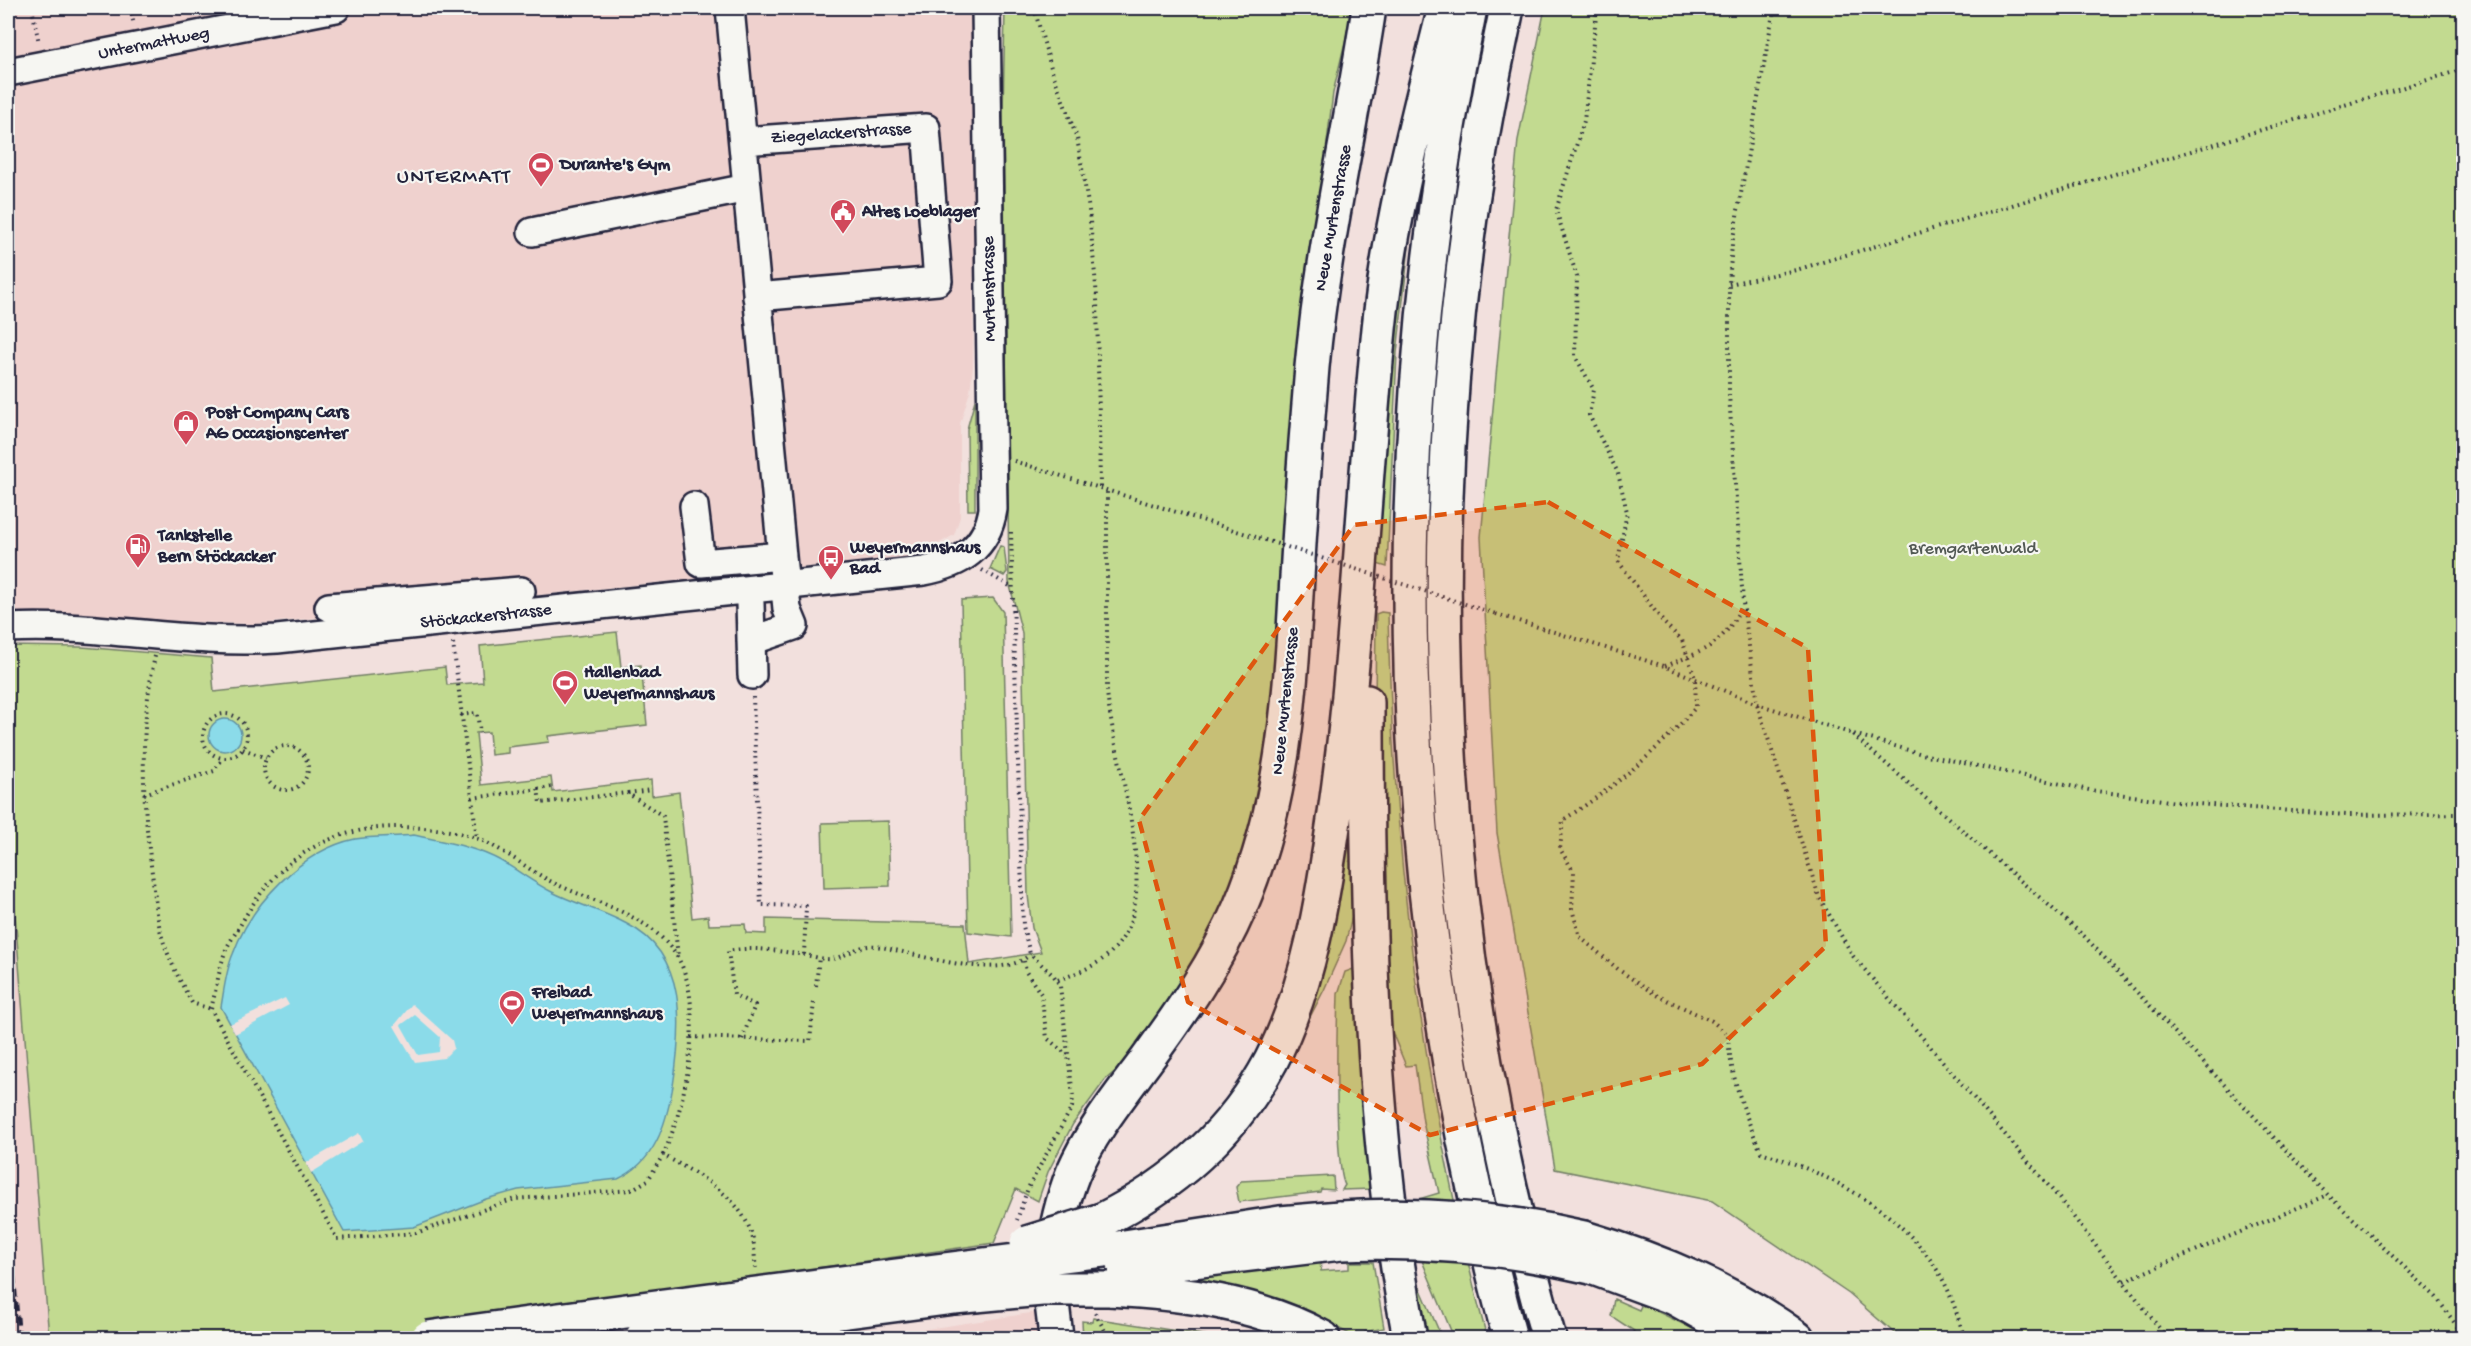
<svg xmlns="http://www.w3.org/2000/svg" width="2471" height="1346" font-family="'Gochi Hand',sans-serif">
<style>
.built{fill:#efd1ce}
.green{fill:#c2da90;stroke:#727e66;stroke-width:1.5}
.water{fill:#8bdbe9;stroke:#6191a3;stroke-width:1.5}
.pier{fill:#f2e0dd;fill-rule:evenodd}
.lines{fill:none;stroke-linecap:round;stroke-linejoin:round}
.minor-casing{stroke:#22223b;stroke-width:32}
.major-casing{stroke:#22223b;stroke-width:38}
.highway-casing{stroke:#22223b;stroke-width:38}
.path{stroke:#22223b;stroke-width:4;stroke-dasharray:1.5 4.5;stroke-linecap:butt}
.minor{stroke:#f6f6f2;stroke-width:27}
.major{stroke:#f6f6f2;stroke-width:33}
.highway{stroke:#f6f6f2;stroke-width:33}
.rail{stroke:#22223b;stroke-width:4.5;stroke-dasharray:9 4.5;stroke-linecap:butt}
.highway-bridge-casing{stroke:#22223b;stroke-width:38;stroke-linecap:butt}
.path-bridge{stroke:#22223b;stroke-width:4;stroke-dasharray:1.5 4.5;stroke-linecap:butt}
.highway-bridge{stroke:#f6f6f2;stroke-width:33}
.marked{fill:#de560e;fill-opacity:0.2;stroke:#de560e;stroke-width:4.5;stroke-dasharray:12 8;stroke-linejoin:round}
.labels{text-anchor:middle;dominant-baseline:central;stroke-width:4.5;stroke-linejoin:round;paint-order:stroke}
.street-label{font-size:18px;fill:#22223b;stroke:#f6f6f2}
.poi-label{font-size:18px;font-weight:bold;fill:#22223b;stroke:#f6f6f2;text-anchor:start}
.park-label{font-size:18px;fill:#525954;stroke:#f6f6f2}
.quarter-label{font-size:21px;letter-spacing:1.5px;fill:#22223b;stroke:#f6f6f2}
</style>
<rect width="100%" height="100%" fill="#f2e0dd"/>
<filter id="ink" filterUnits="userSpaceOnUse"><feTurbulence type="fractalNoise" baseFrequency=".0167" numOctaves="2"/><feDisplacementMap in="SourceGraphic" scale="12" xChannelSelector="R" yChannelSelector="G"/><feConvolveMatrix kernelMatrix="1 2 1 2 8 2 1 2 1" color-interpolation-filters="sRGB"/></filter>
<g filter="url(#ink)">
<path class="built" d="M 8,8 L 975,8 L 973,367 L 970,391 L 960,424 L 960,517 L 954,535 L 920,554 L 903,557 L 256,624 L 70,617 L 8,618 Z
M 8,826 L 49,1338 L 8,1338 Z
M 1057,1309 L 1058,1338 L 868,1338 Z"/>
<path class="green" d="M 1005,8 L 1353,8 L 1333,93 L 1284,500 L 1279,681 L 1252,833 L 1195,969 L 1139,1051 L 1105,1080 L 1073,1124 L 1048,1172 L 1038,1201 L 1016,1189 L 994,1243 L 683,1287 L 466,1338 L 49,1338 L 8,827 L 8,646 L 82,647 L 211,658 L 214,692 L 445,667 L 447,685 L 483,682 L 480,646 L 617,632 L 621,667 L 641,665 L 647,725 L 548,736 L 549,742 L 508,747 L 508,753 L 491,755 L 489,732 L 476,733 L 481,785 L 551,777 L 553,792 L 651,780 L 652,796 L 679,792 L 692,918 L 708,916 L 709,925 L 745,924 L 746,933 L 766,934 L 766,919 L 965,924 L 969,964 L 1041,952 L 1032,928 L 1028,895 L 1022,633 L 1009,582 L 1003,114 Z
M 1545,8 L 2463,8 L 2463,1338 L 1900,1338 L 1849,1294 L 1712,1201 L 1555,1169 L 1497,833 L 1481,537 L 1518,140 Z
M 1406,228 L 1411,229 L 1397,353 L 1387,567 L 1377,564 L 1381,476 Z
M 975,400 L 975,510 L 968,510 L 967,429 Z
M 1000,546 L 1004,547 L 1007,572 L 1004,576 L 990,569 Z
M 993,598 L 1003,612 L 1011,937 L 968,932 L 961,600 Z
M 1381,612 L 1388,613 C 1393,863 1423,1097 1487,1338 L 1454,1338 L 1399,1205 L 1439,1193 L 1423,1122 L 1415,1065 L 1406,1066 L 1382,1008 L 1375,705 L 1376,614 Z
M 1351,778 L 1354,859 L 1350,861 L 1354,862 L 1352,916 L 1346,941 L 1324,990 L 1282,1071 L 1237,1131 Z
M 888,821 L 890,886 L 824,888 L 822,823 Z
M 1356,968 L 1372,1189 L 1342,1190 L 1345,1185 C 1334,1166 1337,1024 1338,994 L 1345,972 Z
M 1333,1176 L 1334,1190 L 1321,1189 L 1320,1192 L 1239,1202 L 1236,1187 L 1241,1181 Z
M 1320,1261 L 1321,1271 L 1349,1269 L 1349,1262 L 1373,1262 L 1384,1328 L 1365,1332 L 1364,1338 L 1357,1338 L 1319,1318 L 1198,1282 L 1197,1277 Z
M 1409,1262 L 1442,1338 L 1417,1338 Z
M 1614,1299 L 1639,1310 L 1642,1304 L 1712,1338 L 1629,1338 L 1634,1331 L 1611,1316 Z
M 1093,1318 L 1222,1338 L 1083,1338 L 1082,1321 L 1092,1322 Z"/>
<path class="water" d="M209 735a16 16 0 1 1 32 0a16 16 0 1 1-32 0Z
M 414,835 C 444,842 474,846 501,861 C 519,871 534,883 552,892 C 576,904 603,911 627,924 C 689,955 682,1029 673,1086 C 666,1125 655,1162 618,1179 L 518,1190 L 486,1199 L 414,1227 L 344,1232 L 221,1007 C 224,990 226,970 233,954 C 251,904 302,850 355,839 C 374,836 395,837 414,835 Z"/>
<path class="pier" d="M 285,998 L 289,1005 L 235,1034 L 230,1024 Z
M 412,1004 L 452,1040 L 454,1048 L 444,1058 L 415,1062 L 394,1026 ZM 415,1015 L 440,1037 L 439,1052 L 418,1055 L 401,1025 Z
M 359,1133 L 363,1141 L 311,1173 L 306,1163 Z"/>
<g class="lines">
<g class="minor-casing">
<path id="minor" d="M 730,8 L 787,609 L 794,626 L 751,641
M 8,72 L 336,8
M 743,141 L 926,128 L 938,281 L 757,297
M 532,232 L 747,188
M 694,506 L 701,563 L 782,556
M 750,603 L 752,675
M 329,607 L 521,591
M 8,628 C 98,623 187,645 277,639 L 924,571 C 961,564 987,548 993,509 L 986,8"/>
</g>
<g class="major-casing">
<path id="major" d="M 1056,1338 C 1054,1314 1048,1286 1051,1262 C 1055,1233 1062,1201 1073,1173 C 1090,1133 1119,1097 1145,1062 C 1181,1013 1216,963 1240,907 C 1285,802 1291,689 1297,577 C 1301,507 1306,437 1312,367 C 1323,246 1351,128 1369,8"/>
</g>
<g class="highway-casing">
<path id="highway" d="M 1470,8 C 1378,453 1392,900 1510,1338
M 1507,8 C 1412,445 1424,909 1549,1338
M 1367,702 C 1367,914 1370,1130 1410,1338
M 1102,1220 C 1175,1184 1233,1133 1271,1061 C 1310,985 1323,897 1335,813 C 1358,653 1363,490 1379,329 C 1390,220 1419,113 1445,8
M 1584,1238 C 1661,1261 1732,1291 1797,1338
M 1105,1250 L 1280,1223 L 1340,1218
M 1591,1267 L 1675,1298 L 1746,1338
M 1118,1270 L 1341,1243
M 1109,1289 C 1182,1293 1258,1302 1323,1338"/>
</g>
<path class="path" d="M 32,8 L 39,43
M 130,8 L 134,25
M 387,8 L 387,9
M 1034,8 L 1052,71 L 1077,138 L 1089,210 L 1097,297 L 1100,487
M 1597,8 L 1584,121 L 1556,210 L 1577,277 L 1575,356 L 1594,390 L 1589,415 L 1618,473 L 1627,512 L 1618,561 L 1664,623 L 1682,640 L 1695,678 L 1696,707 C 1655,753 1615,787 1563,820 L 1560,849 L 1574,872 L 1572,909 L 1580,937 L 1619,970 L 1656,995 L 1712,1021 L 1728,1035 C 1730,1077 1745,1114 1761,1152 C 1834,1175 1911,1215 1946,1286 C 1954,1302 1959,1322 1965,1338
M 1774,8 L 1732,244 L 1729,284 L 1729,394 L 1743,603 L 1757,704 L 1819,897 L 1853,956 L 2059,1198 L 2167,1338
M 1729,284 L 1796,270 L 2464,69
M 1014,461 L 1259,538
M 1011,532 L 1023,926 L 1030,954 L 1054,976 L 1060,986 L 1073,1097 L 1072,1107 L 1028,1188 L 1017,1220
M 982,570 L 1013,588
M 1496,614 L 1664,666 L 1757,704 L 1850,733 L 1922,754 L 2089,790 L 2184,803 L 2346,815 L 2464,814
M 453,643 L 477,839
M 155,656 C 139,732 142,797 152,873 C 155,894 156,916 162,937 C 169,960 180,981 192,1003 L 211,1009
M 1665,666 C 1704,651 1724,645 1742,605
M 753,697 L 761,905 L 806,906 L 804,955
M203 736a22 22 0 1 1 44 0a22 22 0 1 1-44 0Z
M 461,715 L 477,713 L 480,733
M 1853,735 L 2084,936 L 2328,1195 L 2436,1297 L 2464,1336
M264 768a22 22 0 1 1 44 0a22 22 0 1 1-44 0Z
M 243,749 L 266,758
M 538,789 L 552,787
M 628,793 L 651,790
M 144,794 L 214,771 L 223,758
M 472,798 L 538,789 L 540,803 L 627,793 L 663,816 L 678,957
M 1024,961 L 1026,972 L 1041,994 L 1047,1038 L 1067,1055
M 1058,980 C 1083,971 1107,962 1122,939 C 1160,885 1112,755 1107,691 L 1107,489
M 816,986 L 819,957
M 691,1037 L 810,1041 L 814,1002
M 742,1039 L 755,1005 L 734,995 L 728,951 C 754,946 778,951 805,955 C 813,956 824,960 832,959 C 848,956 858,944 876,946 C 912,952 1002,984 1030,954
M 663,1155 C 686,1107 706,1007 678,958 C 652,915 598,904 556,884 C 529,871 506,850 478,839 C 453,829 428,828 402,827 C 328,826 276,860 241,924 C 236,933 229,942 225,952 C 219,970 216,990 211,1009 L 337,1239 L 416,1233 L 515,1199 L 631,1190 L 648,1180 L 663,1155 C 698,1175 739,1194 752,1235 C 755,1245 754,1258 756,1268
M 2124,1281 L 2328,1195
M 1095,1313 L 1109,1338"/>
<use href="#minor" class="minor"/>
<use href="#major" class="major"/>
<use href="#highway" class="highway"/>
<path class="rail" d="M 8,1208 L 19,1338"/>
<g class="highway-bridge-casing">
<path id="highway-bridge" d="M 1340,1218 C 1422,1213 1503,1219 1584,1238
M 1027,1243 L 1102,1220
M 1341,1243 C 1426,1240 1507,1247 1591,1267
M 428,1338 C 654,1306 879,1278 1105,1250
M 642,1338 L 954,1297 L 1042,1289 L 1109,1289"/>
</g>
<path class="path-bridge" d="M 1259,538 L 1496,614"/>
<use href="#highway-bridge" class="highway-bridge"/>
</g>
</g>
<path class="marked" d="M 1548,502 L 1808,648 L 1826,946 L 1702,1064 L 1430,1135 L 1188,1002 L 1139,820 L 1354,525 Z"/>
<defs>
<g id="stadium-pin" transform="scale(1.35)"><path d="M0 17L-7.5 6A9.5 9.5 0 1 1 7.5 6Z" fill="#d1495b" stroke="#f6f6f2"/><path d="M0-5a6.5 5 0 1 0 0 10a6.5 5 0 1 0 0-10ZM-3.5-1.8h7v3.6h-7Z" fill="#fff"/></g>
<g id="civic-pin" transform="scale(1.35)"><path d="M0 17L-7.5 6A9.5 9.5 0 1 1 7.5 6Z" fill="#d1495b" stroke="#f6f6f2"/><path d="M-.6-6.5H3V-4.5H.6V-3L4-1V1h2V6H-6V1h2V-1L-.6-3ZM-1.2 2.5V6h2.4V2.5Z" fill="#fff"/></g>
<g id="shop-pin" transform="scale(1.35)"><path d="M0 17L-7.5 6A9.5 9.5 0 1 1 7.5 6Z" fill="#d1495b" stroke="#f6f6f2"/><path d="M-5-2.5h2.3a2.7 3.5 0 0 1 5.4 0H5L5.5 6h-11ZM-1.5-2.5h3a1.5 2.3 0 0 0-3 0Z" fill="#fff"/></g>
<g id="fuel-pin" transform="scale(1.35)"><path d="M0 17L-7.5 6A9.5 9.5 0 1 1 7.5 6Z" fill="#d1495b" stroke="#f6f6f2"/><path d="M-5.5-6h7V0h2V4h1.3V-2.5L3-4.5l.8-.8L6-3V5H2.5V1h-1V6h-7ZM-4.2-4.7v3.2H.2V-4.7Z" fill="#fff"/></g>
<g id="bus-pin" transform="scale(1.35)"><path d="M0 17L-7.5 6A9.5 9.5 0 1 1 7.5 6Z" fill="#d1495b" stroke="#f6f6f2"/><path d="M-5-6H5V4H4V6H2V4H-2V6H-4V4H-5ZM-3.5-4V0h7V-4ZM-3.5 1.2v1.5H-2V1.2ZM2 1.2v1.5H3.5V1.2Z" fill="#fff"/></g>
</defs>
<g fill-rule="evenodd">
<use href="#stadium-pin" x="541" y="165"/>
<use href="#civic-pin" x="843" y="212"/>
<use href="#shop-pin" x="186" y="423"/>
<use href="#fuel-pin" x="138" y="546"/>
<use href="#bus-pin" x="831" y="558"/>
<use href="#stadium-pin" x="565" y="683"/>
<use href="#stadium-pin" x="512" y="1003"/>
</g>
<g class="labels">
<g class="street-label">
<text transform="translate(154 44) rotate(-11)">Untermattweg</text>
<text transform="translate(841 134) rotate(-4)">Ziegelackerstrasse</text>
<text transform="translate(1334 218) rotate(-80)">Neue Murtenstrasse</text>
<text transform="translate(990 289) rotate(-91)">Murtenstrasse</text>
<text transform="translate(486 617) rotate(-6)">Stöckackerstrasse</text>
<text transform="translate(1286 701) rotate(-84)">Neue Murtenstrasse</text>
</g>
<g class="poi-label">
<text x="560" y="165">Durante's Gym</text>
<text x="862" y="212">Altes Loeblager</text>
<text x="206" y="413">Post Company Cars<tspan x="206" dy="21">AG Occasionscenter</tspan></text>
<text x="158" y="536">Tankstelle<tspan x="158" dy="21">Bern Stöckacker</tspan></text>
<text x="850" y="548">Weyermannshaus<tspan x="850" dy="21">Bad</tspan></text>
<text x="584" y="673">Hallenbad<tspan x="584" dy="21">Weyermannshaus</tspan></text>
<text x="532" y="993">Freibad<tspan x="532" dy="21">Weyermannshaus</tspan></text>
</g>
<g class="park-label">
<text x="1973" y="549">Bremgartenwald</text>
</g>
<g class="quarter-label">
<text x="454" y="178">UNTERMATT</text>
</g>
</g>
<rect width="2471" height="1346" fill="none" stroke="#f6f6f2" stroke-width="30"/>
<rect x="15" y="15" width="2441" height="1316" fill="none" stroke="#22223b" stroke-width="2" filter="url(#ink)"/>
</svg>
